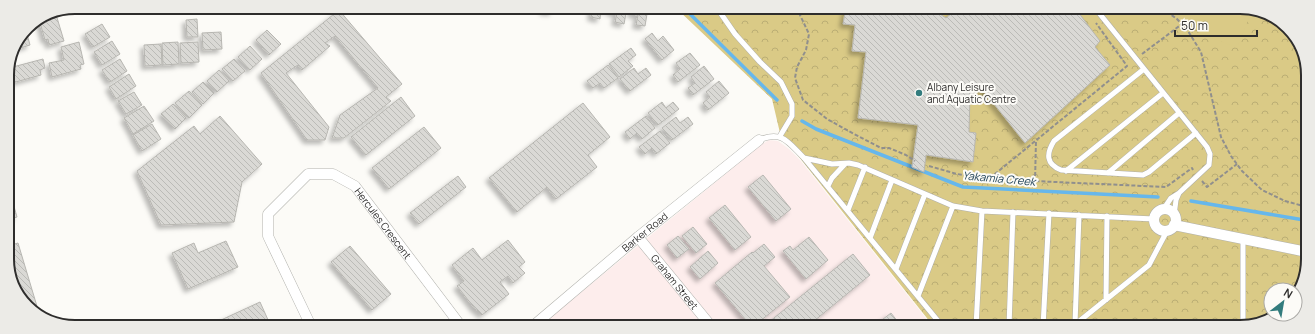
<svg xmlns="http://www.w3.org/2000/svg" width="1315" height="334" font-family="Manrope,sans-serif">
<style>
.commercial{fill:#fdedec}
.park{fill:url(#park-crowns)}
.pitch{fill:#daca86}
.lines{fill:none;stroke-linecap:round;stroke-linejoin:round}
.stream{stroke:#66b7ec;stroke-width:3.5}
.building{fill:url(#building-back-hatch);stroke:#b7b6b1;filter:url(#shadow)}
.lane-casing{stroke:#b0b0ab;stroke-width:6}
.street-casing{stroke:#b0b0ab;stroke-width:11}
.path{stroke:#908f8d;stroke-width:2;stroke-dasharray:4 2;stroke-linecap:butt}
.lane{stroke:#fff;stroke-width:5}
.street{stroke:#fff;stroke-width:10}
.poi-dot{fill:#337c7d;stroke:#fcfbf7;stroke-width:1.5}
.labels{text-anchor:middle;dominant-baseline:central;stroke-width:4;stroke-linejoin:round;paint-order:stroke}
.poi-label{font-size:10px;fill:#2e2d2c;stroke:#fcfbf7;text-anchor:start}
.street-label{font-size:10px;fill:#2e2d2c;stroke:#fcfbf7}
.water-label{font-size:11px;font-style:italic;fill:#193c52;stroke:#fcfbf7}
.rim{fill:none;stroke:#2e2d2c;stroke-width:2}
</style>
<defs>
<pattern id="park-crowns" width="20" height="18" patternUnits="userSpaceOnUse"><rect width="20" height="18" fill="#daca86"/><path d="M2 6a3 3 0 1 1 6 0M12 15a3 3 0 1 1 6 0" fill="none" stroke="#bbae74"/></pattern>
<pattern id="building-back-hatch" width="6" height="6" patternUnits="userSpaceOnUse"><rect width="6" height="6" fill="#dad9d5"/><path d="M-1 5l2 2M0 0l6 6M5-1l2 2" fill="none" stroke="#bbbbb7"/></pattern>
<filter id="shadow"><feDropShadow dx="-3.5" dy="3.5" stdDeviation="2" flood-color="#0004"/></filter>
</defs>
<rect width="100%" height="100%" fill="#fcfbf7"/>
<path class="commercial" d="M 769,140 L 778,141 L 789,149 L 800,160 L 933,327 L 540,326 L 762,144 Z"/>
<path class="park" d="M 676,8 L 1253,8 L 1288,27 L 1307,62 L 1307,272 L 1295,292 L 1295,290 L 1271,290 L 1271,314 L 1275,314 L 1244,327 L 934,327 L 780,133 L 772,99 Z"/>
<path class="pitch" d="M 1216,8 L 1253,8 L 1237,48 L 1205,35 Z"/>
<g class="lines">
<path class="stream" d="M 684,8 L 777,100
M 802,121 L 816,129 L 963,187 L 1158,197
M 1191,201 L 1304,220"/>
</g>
<path class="building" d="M 544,8 L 553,8 L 552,12 L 543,11 Z
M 592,8 L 608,8 L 608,10 L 601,9 L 600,19 L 591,17 Z
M 611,8 L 627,8 L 624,24 L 615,22 L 617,13 L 610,12 Z
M 632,8 L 648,8 L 645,26 L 636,25 L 638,15 L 631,14 Z
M 846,8 L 931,8 L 946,18 L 958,8 L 1075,8 L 1100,41 L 1095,47 L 1110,65 L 1025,143 L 982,89 L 970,96 L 969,132 L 976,133 L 973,162 L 926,155 L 924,172 L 912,167 L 918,125 L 858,118 L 866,52 L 852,51 L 855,25 L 843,24 Z
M 339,10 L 402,84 L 386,97 L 391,101 L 344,138 L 332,138 L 340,115 L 378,88 L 335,36 L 325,43 L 330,46 L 302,70 L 298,65 L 286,73 L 329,127 L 325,140 L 307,140 L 261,73 Z
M 55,11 L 64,41 L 49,45 L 48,39 L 45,40 L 39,19 L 49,12 Z
M 197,19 L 198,37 L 187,37 L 186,20 Z
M 102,24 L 110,37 L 93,47 L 85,34 Z
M 26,30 L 30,45 L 17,49 Z
M 267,30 L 281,44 L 269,55 L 256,40 Z
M 221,32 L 222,49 L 203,50 L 202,33 Z
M 652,33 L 658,41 L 663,36 L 674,50 L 662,60 L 645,39 Z
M 112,41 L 120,54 L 102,65 L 94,52 Z
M 79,42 L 84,64 L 80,65 L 81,69 L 52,77 L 49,63 L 64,60 L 61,47 Z
M 178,42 L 179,64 L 163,65 L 162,43 Z
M 198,42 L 199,62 L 181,63 L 180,43 Z
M 161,44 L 162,65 L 145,66 L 144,45 Z
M 250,46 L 262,59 L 250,70 L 238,57 Z
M 631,48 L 636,55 L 628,61 L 633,66 L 619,77 L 609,64 Z
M 690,53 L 700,65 L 678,82 L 673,75 L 680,69 L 676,63 Z
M 43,59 L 45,68 L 40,70 L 41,75 L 12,83 L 11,78 L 7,79 L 7,71 L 9,68 Z
M 120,59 L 127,71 L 110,82 L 102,70 Z
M 234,59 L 245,71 L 233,81 L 222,69 Z
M 608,65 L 618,78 L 604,88 L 600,83 L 593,88 L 587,81 Z
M 704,66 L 714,79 L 693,95 L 688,88 L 695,83 L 691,77 Z
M 634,68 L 638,74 L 646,68 L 651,75 L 630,91 L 620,79 Z
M 219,70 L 229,81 L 217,92 L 207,81 Z
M 129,74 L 136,86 L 116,99 L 109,87 Z
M 719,81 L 729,93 L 708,110 L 703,103 L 710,97 L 706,92 Z
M 203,82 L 214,93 L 203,104 L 192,92 Z
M 189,91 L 202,105 L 189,118 L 175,103 Z
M 134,92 L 142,105 L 126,114 L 118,101 Z
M 401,97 L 415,116 L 366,155 L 351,137 Z
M 662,102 L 666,108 L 673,102 L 679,109 L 658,125 L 648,113 Z
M 583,103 L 610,137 L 588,155 L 597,167 L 556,199 L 547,187 L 517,212 L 489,178 Z
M 173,104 L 186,118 L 175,129 L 161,114 Z
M 144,106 L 154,121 L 133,134 L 124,118 Z
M 220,116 L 262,164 L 242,182 L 234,222 L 161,225 L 137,171 L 194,126 L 200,134 Z
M 646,116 L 655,128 L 642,139 L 637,133 L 630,139 L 625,132 Z
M 676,117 L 680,123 L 688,117 L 693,124 L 672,140 L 662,128 Z
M 152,124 L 161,139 L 142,151 L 133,135 Z
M 424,127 L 441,148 L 389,189 L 372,168 Z
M 10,129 L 14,145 L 8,147 L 7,130 Z
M 660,131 L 670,143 L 656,154 L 652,148 L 645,154 L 639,147 Z
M 763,175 L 791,209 L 776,221 L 748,187 Z
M 458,176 L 466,187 L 419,224 L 410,213 Z
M 8,185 L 17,217 L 8,220 Z
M 725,205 L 751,237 L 735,250 L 709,218 Z
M 693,227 L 707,244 L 696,253 L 682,236 Z
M 678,236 L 689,249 L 677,258 L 667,245 Z
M 809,237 L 828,260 L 806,279 L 783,251 L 790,246 L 793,250 Z
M 508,240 L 525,262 L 519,267 L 525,273 L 513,283 L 508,276 L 500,282 L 509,294 L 482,315 L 477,310 L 476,310 L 457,286 L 464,281 L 452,265 L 473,248 L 482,260 Z
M 226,241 L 238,267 L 188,289 L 172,253 L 194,243 L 198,253 Z
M 18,243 L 39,313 L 27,307 L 8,272 L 8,246 Z
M 764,244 L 775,257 L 764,266 L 790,297 L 754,326 L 751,326 L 715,283 L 752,252 L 753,253 Z
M 350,246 L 391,294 L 372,310 L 331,262 Z
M 708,251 L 718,263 L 700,279 L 690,267 Z
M 853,254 L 870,275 L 808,326 L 764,326 Z
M 260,302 L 269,322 L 260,326 L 208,326 Z
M 891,313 L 902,327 L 874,326 Z"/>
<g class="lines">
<g class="lane-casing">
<path id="lane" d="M 126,7 L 130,11 L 251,7
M 717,8 L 735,34 L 760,62 L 781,82 L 792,104 L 792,116 L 780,136
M 1095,8 L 1207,147 L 1210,154 L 1209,165 L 1179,193 L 1171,198 L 1163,210
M 1144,69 L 1054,141 C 1046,154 1046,164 1061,170 L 1143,175 L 1149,172 L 1196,133
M 759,140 C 782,130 788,142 804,158 L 943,327
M 804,158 L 832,164 L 849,163 L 858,165 L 953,206 L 982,211 L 1154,219
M 1066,171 L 1163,93
M 1108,173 L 1179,113
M 828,186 L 832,178 L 845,164
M 848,210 L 865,167
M 1174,216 L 1176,200 L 1179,193
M 870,238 L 892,180
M 1243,240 L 1243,327
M 896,269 L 925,194
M 918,296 L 953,206
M 1106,300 L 1107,216
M 1075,324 L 1079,215
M 976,327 L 982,211
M 1009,327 L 1013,212
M 1043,327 L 1049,213
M 1072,327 L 1149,265 L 1167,231"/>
</g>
<g class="street-casing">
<g id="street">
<circle cx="1165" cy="220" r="11"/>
<path d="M 1174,225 L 1307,252"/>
<path id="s1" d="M 638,237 L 711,326"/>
<path id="s2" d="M 311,326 L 268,236 L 268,214 L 308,174 L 333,174 L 355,186 L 461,326"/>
<path id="s3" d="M 533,326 L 638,237 L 759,140"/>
</g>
</g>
<path class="path" d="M 795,8 L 800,15 L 809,34 L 806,50 L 797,67 L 795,78 L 803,100 L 827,119 L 854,134 L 881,148 L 889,148 L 906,155 L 915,161
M 1162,8 L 1177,19 L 1188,31 L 1201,52 L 1221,137 L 1231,156 L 1242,171 L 1262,190 L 1285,201 L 1307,207
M 1142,54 L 1182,24
M 929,166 L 957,174 L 989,179 L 1166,187 L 1192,168 L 1193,170
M 990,178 L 1127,66 L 1096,23
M 1202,181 L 1207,187 L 1237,164
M 1035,182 L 1036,140"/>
<use href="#lane" class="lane"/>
<use href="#street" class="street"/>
</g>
<circle class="poi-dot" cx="919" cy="93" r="4"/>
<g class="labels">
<g class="poi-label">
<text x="927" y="87">Albany Leisure<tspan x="927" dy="12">and Aquatic Centre</tspan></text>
</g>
<g class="street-label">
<text stroke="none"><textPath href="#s2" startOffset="275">Hercules Crescent</textPath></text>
<text stroke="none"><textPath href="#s3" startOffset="146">Barker Road</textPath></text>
<text stroke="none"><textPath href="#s1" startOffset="58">Graham Street</textPath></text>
</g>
<g class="water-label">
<text transform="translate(999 178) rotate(5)">Yakamia Creek</text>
</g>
</g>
<path d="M0 0H1315V334H0ZM75 14H1240A61 61 0 0 1 1301 75V259A61 61 0 0 1 1240 320H75A61 61 0 0 1 14 259V75A61 61 0 0 1 75 14Z" fill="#ecebe7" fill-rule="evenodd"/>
<path class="rim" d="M75 14H1240A61 61 0 0 1 1301 75V259A61 61 0 0 1 1240 320H75A61 61 0 0 1 14 259V75A61 61 0 0 1 75 14Z"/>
<g transform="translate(1283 302) rotate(31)"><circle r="19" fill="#fcfbf7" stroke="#aaa9a6"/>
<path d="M0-3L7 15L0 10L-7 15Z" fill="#337c7d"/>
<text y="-6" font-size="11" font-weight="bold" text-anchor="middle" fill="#2e2d2c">N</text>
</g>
<path d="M1175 30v6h82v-6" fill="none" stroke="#2e2d2c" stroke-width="2"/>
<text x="1181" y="30" font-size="12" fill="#2e2d2c" stroke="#fcfbf7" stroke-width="3" paint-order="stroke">50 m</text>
</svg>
